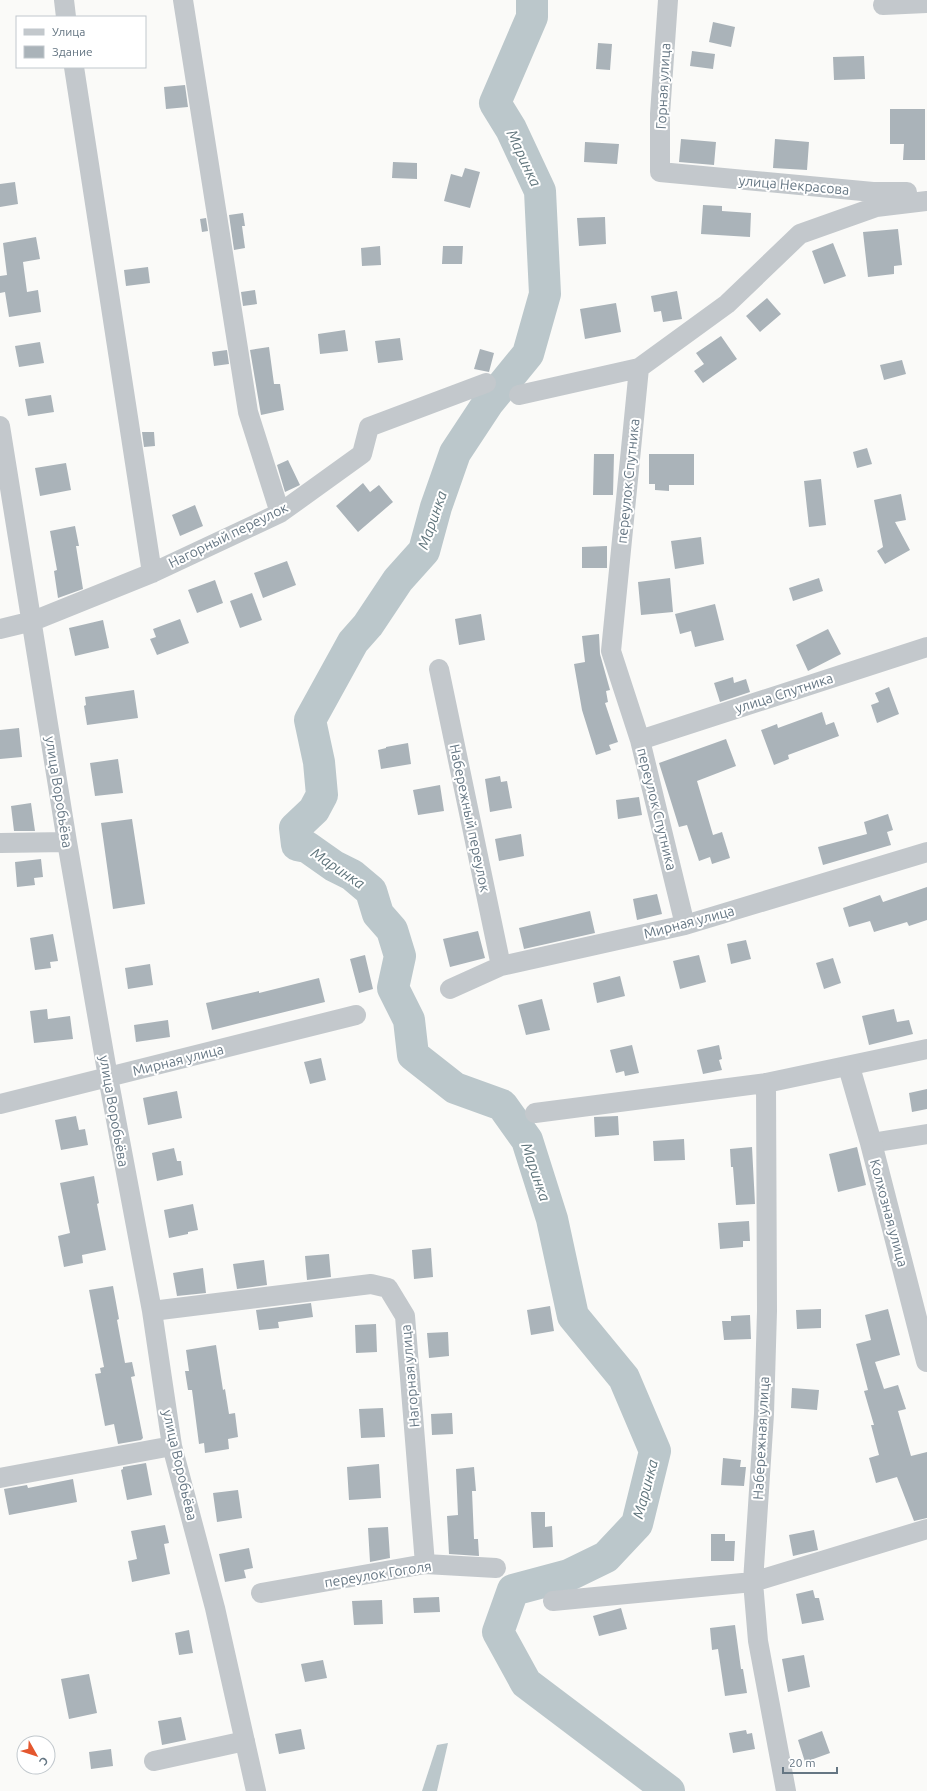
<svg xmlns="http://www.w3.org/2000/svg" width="927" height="1791" font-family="Ubuntu,sans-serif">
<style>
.water{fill:#bbc7cb}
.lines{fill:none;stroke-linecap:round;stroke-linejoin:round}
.river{stroke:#bbc7cb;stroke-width:32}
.building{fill:#aab3b9}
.minor{stroke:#c3c8cc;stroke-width:20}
.tertiary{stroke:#c3c8cc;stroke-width:22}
.labels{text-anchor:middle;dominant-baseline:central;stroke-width:4;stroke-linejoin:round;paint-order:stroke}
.street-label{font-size:14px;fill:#657683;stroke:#fff}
.water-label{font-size:15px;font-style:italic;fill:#60757c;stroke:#fff}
</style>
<rect width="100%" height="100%" fill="#fafaf8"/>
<path class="water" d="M 448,1743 L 437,1791 L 422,1791 L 437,1745 Z"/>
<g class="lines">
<path class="river" d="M 532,0 L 532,17 L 495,103 L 511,129 L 540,191 L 545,294 L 528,354 L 488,403 L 455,453 L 436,507 L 424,551 L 398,580 L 368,625 L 353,642 L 310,720 L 319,762 L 322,795 L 314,810 L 295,828 L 297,845 L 307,847 L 334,866 L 352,875 L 371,891 L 378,914 L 392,930 L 400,956 L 393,988 L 409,1020 L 413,1055 L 455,1088 L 502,1105 L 527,1140 L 552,1219 L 573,1316 L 624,1378 L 655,1451 L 637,1524 L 606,1557 L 569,1575 L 513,1590 L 498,1632 L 526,1683 L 669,1791"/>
</g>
<path class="building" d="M 713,22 L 735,27 L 731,47 L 709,42 Z
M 598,43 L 612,44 L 610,70 L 596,69 Z
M 692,51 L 715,54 L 713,69 L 690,66 Z
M 864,56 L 865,79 L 834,80 L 833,57 Z
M 185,85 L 188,107 L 166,109 L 164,87 Z
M 890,109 L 925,109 L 925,160 L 903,160 L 904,144 L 890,144 Z
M 681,139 L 716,142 L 714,165 L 679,162 Z
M 775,139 L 809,142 L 807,170 L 773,168 Z
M 585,142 L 619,144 L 617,164 L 584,162 Z
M 393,162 L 417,163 L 417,179 L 392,178 Z
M 465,168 L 480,172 L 470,208 L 444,201 L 451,174 L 462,177 Z
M 15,182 L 18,204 L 0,207 L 0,184 Z
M 703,205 L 722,206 L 722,211 L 751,213 L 750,237 L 701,234 Z
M 243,213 L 245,226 L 242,226 L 245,248 L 234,250 L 229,215 Z
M 605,217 L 606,244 L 579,246 L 577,218 Z
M 206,218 L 208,231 L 202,232 L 200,219 Z
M 898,229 L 902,265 L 894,266 L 894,274 L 868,277 L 863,232 Z
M 36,237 L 40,259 L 23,262 L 27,292 L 38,290 L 41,312 L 9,317 L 5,292 L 0,293 L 0,276 L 7,275 L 3,243 Z
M 833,243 L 846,276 L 824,284 L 812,251 Z
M 380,246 L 381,265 L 362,266 L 361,248 Z
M 443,246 L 463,246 L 462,264 L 442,264 Z
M 148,267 L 150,283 L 126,286 L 124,270 Z
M 255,290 L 257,304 L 243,306 L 241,292 Z
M 677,291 L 682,319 L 663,322 L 661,311 L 654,312 L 651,296 Z
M 767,298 L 781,314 L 760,332 L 746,316 Z
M 616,303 L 621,332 L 585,339 L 580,309 Z
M 345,330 L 348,351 L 320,354 L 318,334 Z
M 721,336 L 737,359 L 703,383 L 694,371 L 704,364 L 696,353 Z
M 400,338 L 403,360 L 378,363 L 375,341 Z
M 40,342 L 44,363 L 19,367 L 15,346 Z
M 269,347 L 274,384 L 280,384 L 284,410 L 261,415 L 250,350 Z
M 480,349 L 494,353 L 489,372 L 474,369 Z
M 227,350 L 229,364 L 214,366 L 212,352 Z
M 902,360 L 906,374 L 884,380 L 880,365 Z
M 51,395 L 54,412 L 28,416 L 25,399 Z
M 142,432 L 154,432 L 155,446 L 144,447 Z
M 867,448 L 872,464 L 857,468 L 853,452 Z
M 594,454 L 614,454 L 613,495 L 593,495 Z
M 649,454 L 694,454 L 694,485 L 669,485 L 669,491 L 655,490 L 655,484 L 649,484 Z
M 288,460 L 300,485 L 285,492 L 277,465 Z
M 66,463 L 71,490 L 40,496 L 35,468 Z
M 821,479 L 826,525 L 809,527 L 804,481 Z
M 363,483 L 370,492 L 379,485 L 393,502 L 358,532 L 336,506 Z
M 901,494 L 906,520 L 895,522 L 910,550 L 885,564 L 877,551 L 883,547 L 874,500 Z
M 195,505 L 203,526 L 180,536 L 172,515 Z
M 75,526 L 79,546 L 76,546 L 83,589 L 58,598 L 54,571 L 57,570 L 50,531 Z
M 701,537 L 704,564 L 675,569 L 671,541 Z
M 607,546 L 607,568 L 582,568 L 582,547 Z
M 287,561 L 296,585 L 263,598 L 254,573 Z
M 670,578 L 673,612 L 641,615 L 638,582 Z
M 819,578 L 823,591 L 793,601 L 789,588 Z
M 215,580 L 223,603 L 197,613 L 188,590 Z
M 252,593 L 262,620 L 240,628 L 230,601 Z
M 715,604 L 724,640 L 695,647 L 691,631 L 680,634 L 675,614 Z
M 481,614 L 485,640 L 459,645 L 455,619 Z
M 180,619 L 189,643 L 157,655 L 150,639 L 156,637 L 153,629 Z
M 103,620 L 109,648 L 75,656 L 69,628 Z
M 828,629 L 841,654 L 808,671 L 796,645 Z
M 599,634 L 600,654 L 610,690 L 606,691 L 608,702 L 605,703 L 618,742 L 609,745 L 611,750 L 596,755 L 582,710 L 574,664 L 585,662 L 582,636 Z
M 733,677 L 734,683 L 746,679 L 750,692 L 720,702 L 714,683 Z
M 889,687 L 899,714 L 877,723 L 871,705 L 879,702 L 875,693 Z
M 134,690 L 138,718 L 87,725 L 84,706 L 86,705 L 85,697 Z
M 822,712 L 826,725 L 834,722 L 839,736 L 788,755 L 789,759 L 774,765 L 761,730 L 777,724 L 778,728 Z
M 19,728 L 22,757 L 0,759 L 0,730 Z
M 726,739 L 736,766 L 697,781 L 713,835 L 722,832 L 730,858 L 712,864 L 710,857 L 699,861 L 687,825 L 679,827 L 659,763 Z
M 408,743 L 411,764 L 381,769 L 378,750 L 386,748 L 386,747 Z
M 118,759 L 123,793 L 95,796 L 90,763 Z
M 500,776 L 501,782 L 507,781 L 512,808 L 490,812 L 485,779 Z
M 440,785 L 444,811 L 418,815 L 413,790 Z
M 639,797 L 642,815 L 618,819 L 616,800 Z
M 31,803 L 35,831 L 14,831 L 11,806 Z
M 888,814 L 893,830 L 887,832 L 891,845 L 823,865 L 818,847 L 867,834 L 864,822 Z
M 132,819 L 145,904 L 113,909 L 101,823 Z
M 521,834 L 524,856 L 499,861 L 495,839 Z
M 41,859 L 43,877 L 34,878 L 35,885 L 17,887 L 15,862 Z
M 927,887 L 927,920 L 909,926 L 907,922 L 874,932 L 870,921 L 849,927 L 843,908 L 880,895 L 883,902 Z
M 657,894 L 662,914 L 637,920 L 633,899 Z
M 590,911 L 595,933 L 524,949 L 519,928 Z
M 478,931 L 485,958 L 450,967 L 443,939 Z
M 53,934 L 58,961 L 50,962 L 51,968 L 35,970 L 30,938 Z
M 746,940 L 751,959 L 731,964 L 727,944 Z
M 365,955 L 373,989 L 359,993 L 350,959 Z
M 699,955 L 706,982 L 680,989 L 673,961 Z
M 833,958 L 841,983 L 824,989 L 816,963 Z
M 150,964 L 153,985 L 128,989 L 125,968 Z
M 620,976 L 625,996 L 597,1003 L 593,983 Z
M 319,978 L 325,1002 L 212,1030 L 206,1003 L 259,991 L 259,993 Z
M 542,999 L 550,1030 L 526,1035 L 518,1005 Z
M 47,1009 L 48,1019 L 70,1016 L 73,1039 L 34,1043 L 30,1011 Z
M 894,1009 L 897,1022 L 909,1020 L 913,1034 L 869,1045 L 862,1016 Z
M 168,1020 L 170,1037 L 136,1042 L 134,1025 Z
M 632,1045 L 639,1073 L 625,1076 L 624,1071 L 616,1073 L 610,1050 Z
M 719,1045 L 722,1059 L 719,1060 L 722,1070 L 703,1074 L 697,1050 Z
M 321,1058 L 326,1080 L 310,1084 L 304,1062 Z
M 927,1089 L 927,1109 L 912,1112 L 909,1093 Z
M 177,1091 L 182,1118 L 148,1125 L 143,1098 Z
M 76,1116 L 79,1130 L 85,1129 L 88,1145 L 61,1150 L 55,1120 Z
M 618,1116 L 619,1135 L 595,1137 L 594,1117 Z
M 684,1139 L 685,1160 L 654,1161 L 653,1141 Z
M 752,1147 L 755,1204 L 736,1205 L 733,1167 L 731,1167 L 730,1149 Z
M 857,1147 L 866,1185 L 838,1192 L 829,1154 Z
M 174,1148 L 177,1161 L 181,1161 L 183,1175 L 157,1181 L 152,1153 Z
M 94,1176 L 99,1203 L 97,1204 L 106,1250 L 82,1255 L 83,1263 L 64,1267 L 58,1236 L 70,1233 L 60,1183 Z
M 193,1204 L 198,1230 L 188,1232 L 188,1234 L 169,1238 L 164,1210 Z
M 749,1221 L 750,1241 L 743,1241 L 743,1247 L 720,1249 L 718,1223 Z
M 431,1248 L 433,1277 L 414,1279 L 412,1250 Z
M 329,1254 L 331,1277 L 307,1280 L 305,1256 Z
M 264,1260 L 267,1285 L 237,1289 L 233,1264 Z
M 203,1268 L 206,1293 L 177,1296 L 173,1273 Z
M 113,1286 L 119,1319 L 117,1320 L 125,1363 L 132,1362 L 135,1376 L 131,1377 L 143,1438 L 141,1440 L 118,1444 L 114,1424 L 105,1426 L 95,1374 L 101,1373 L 100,1368 L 104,1367 L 89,1290 Z
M 311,1303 L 313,1317 L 278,1322 L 279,1328 L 259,1330 L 256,1310 Z
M 550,1306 L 554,1331 L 531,1335 L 527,1310 Z
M 821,1309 L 821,1328 L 797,1329 L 796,1310 Z
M 888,1309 L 900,1355 L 875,1362 L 884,1389 L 898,1385 L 906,1409 L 898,1411 L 911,1456 L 927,1452 L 927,1518 L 914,1521 L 897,1477 L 876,1483 L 869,1458 L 879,1455 L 871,1425 L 874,1425 L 864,1391 L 868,1390 L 856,1344 L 871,1340 L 865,1315 Z
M 750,1315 L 751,1339 L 724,1340 L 722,1321 L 731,1321 L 731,1316 Z
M 376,1324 L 377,1352 L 356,1353 L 355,1325 Z
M 448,1332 L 449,1356 L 429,1358 L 427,1333 Z
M 216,1345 L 223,1390 L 225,1389 L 229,1414 L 235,1413 L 238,1437 L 228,1439 L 229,1449 L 205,1453 L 204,1443 L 199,1444 L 192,1390 L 188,1390 L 185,1371 L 189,1371 L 186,1350 Z
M 792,1388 L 819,1390 L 817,1410 L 791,1408 Z
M 383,1408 L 385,1437 L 361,1438 L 359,1409 Z
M 452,1413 L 453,1434 L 432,1435 L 431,1414 Z
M 723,1458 L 741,1460 L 740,1467 L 746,1467 L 744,1486 L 721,1485 Z
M 146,1463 L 152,1495 L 127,1500 L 121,1470 L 123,1469 L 123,1467 Z
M 379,1464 L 381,1498 L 349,1500 L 347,1467 Z
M 474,1467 L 476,1491 L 472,1491 L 474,1539 L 478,1539 L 479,1556 L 449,1554 L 447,1516 L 458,1515 L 456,1469 Z
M 73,1479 L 77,1502 L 9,1515 L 4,1489 L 27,1485 L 28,1488 Z
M 238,1490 L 242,1518 L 217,1522 L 213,1493 Z
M 531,1512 L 545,1512 L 545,1527 L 552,1526 L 553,1547 L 533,1548 Z
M 165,1525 L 169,1543 L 164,1544 L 170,1574 L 132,1582 L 128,1561 L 137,1559 L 131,1531 Z
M 388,1527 L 390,1558 L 370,1562 L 368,1528 Z
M 814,1530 L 818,1550 L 793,1556 L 789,1535 Z
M 711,1534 L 725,1534 L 725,1541 L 735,1541 L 734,1561 L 711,1561 Z
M 249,1548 L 253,1568 L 244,1570 L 246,1578 L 225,1582 L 219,1554 Z
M 813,1590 L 815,1598 L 819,1598 L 824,1620 L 802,1624 L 796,1594 Z
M 439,1597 L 440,1612 L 414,1613 L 413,1598 Z
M 382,1600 L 383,1624 L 354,1625 L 352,1601 Z
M 621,1608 L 627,1629 L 599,1636 L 593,1616 Z
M 735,1625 L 741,1669 L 743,1669 L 747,1693 L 725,1696 L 718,1649 L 712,1650 L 710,1628 Z
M 189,1630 L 193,1653 L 179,1655 L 175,1633 Z
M 804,1655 L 810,1687 L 788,1692 L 782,1659 Z
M 323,1660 L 327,1678 L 305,1682 L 301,1664 Z
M 89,1674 L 97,1713 L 69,1719 L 61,1679 Z
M 181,1717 L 186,1740 L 162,1745 L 158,1721 Z
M 301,1729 L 305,1749 L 279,1754 L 275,1734 Z
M 746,1730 L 747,1734 L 752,1733 L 755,1749 L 733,1753 L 729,1733 Z
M 822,1731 L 830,1753 L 805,1762 L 798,1740 Z
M 111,1749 L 113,1766 L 91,1769 L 89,1752 Z"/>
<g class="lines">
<path class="minor" d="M 64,0 L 66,17
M 183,0 L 248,412 L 280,513
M 668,0 L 660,114 L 660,172 L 873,192 L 907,192
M 883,5 L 927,3
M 74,67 L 152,573
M 519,395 L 639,368
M 0,426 L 67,842 L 108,1077 L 152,1311 L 172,1446 L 215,1608 L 256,1791
M 0,629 L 33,621 L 152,573 L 280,513 L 362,454 L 369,427 L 486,383
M 439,669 L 501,966
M 640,740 L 927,647
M 0,843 L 67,842
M 685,925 L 640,740 L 611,651 L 639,368 L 727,304 L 800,234 L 876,207 L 927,201
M 450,989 L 501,966 L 685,925 L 927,852
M 766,1083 L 767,1311 L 764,1414 L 753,1582 L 758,1641 L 786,1791
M 0,1104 L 356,1015
M 535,1113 L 766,1083 L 927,1049
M 871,1143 L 927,1134
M 152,1311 L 371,1284 L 388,1288 L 405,1316 L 425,1564
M 0,1478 L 172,1446
M 261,1593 L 425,1564 L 496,1568
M 553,1601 L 753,1582 L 927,1529
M 154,1761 L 245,1741"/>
<path class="tertiary" d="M 849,1067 L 871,1143 L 927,1361"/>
</g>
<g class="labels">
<g class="street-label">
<text transform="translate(663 86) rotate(-87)">Горная улица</text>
<text transform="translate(794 185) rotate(5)">улица Некрасова</text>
<text transform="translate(628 481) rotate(-84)">переулок Спутника</text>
<text transform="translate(228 535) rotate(-26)">Нагорный переулок</text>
<text transform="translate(784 693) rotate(-18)">улица Спутника</text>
<text transform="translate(59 792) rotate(81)">улица Воробьёва</text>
<text transform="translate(657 809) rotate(76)">переулок Спутника</text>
<text transform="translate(470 818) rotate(78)">Набережный переулок</text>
<text transform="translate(689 922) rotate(-15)">Мирная улица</text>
<text transform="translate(178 1060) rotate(-14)">Мирная улица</text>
<text transform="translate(114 1111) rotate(80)">улица Воробьёва</text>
<text transform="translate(889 1213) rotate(75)">Колхозная улица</text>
<text transform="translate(410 1376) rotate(-95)">Нагорная улица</text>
<text transform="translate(761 1438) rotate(-87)">Набережная улица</text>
<text transform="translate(180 1465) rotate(77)">улица Воробьёва</text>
<text transform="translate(378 1574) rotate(-9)">переулок Гоголя</text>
</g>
<g class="water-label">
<text transform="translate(524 158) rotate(65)">Маринка</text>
<text transform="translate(432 520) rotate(-71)">Маринка</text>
<text transform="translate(338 868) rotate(34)">Маринка</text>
<text transform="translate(536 1172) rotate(71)">Маринка</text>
<text transform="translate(645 1489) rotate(-75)">Маринка</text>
</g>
</g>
<rect x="16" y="16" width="130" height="52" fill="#ffffff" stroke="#c1c8cd"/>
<rect x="24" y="29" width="20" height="6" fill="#c3c8cc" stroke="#c1c8cd"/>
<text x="52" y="36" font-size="12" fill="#657683">Улица</text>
<rect x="24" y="46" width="20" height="12" fill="#aab3b9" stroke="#c1c8cd"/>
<text x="52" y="56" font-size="12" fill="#657683">Здание</text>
<g transform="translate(36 1755) rotate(129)"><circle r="19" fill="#ffffff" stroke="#c1c8cd"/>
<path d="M0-3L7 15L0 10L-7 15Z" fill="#e4572e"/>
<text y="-6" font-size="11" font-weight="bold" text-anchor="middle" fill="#657683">С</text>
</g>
<path d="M783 1767v6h54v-6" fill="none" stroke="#657683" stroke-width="2"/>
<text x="789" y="1767" font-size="12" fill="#657683" stroke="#ffffff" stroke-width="3" paint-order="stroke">20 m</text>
</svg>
